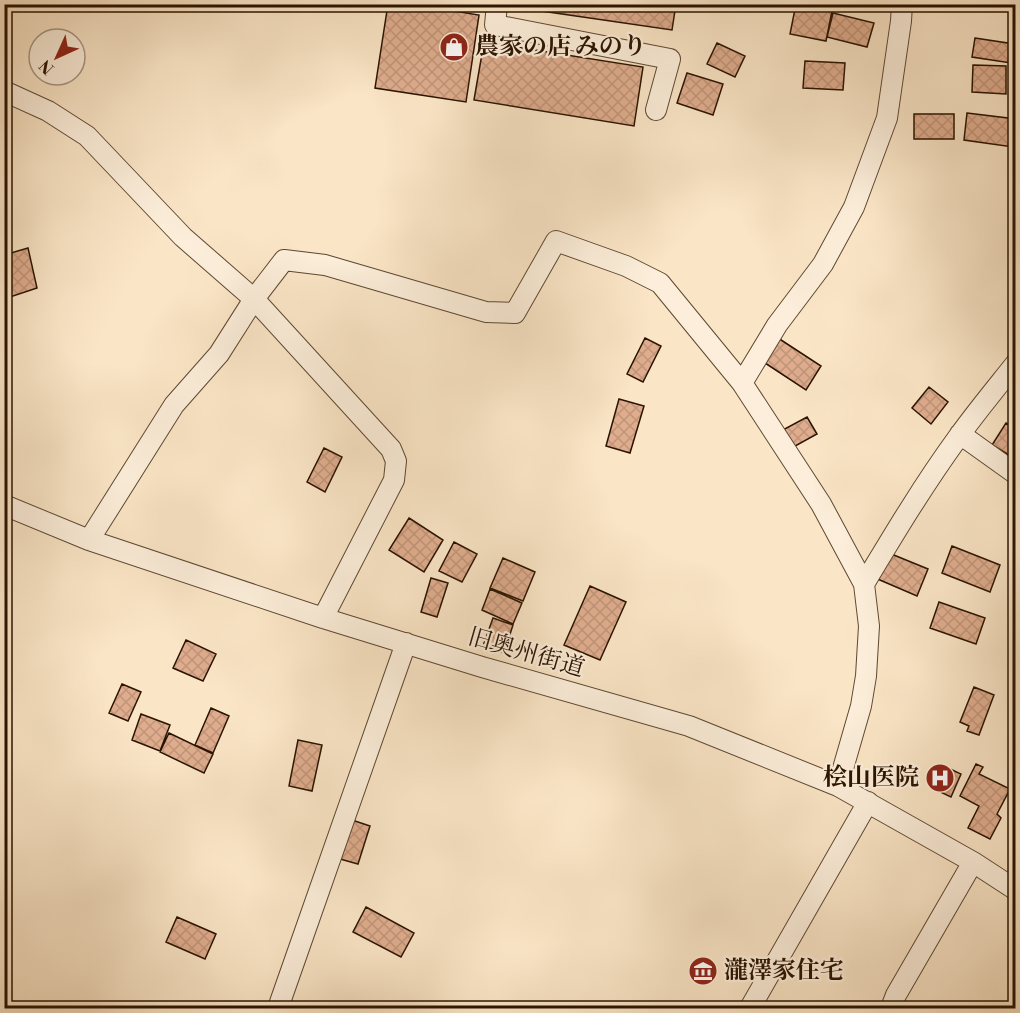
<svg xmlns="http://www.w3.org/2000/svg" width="1020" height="1013" font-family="'Libre Bodoni','Noto Serif JP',serif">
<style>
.building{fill:url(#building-cross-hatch);stroke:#2a1301;stroke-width:1.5}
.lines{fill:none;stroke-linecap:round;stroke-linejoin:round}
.minor-casing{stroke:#5e4832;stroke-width:22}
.minor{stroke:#fceeda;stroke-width:20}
.labels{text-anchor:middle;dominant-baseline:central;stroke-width:4.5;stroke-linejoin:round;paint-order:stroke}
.poi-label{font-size:24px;font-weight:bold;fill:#2a1301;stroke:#fceeda;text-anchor:start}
.street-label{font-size:24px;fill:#2a1301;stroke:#fceeda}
</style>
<defs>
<pattern id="building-cross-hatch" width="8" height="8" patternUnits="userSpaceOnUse" patternTransform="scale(1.5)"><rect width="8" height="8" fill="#dfad8e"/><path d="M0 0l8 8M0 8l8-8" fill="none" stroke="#c09479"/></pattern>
</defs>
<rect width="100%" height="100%" fill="#fae5c6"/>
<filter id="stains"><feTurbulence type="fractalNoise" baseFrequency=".00333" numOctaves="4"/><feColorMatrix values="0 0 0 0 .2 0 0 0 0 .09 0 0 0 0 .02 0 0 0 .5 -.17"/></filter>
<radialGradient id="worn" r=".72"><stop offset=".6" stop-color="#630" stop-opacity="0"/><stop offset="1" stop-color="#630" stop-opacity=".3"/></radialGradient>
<path class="building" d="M 388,4 L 411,4 L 479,15 L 466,102 L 375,88 Z
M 521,4 L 676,4 L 672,30 L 521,8 Z
M 796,4 L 833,6 L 826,41 L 790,34 Z
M 833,13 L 874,23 L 867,47 L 827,37 Z
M 975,38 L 1014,44 L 1011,63 L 972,57 Z
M 484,42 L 643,67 L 634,126 L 474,100 Z
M 717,43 L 745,56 L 735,77 L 707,64 Z
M 805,61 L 845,63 L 843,90 L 803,88 Z
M 973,65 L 1006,66 L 1006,94 L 972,92 Z
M 687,73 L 723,84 L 713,115 L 677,103 Z
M 967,113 L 1016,119 L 1013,147 L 964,140 Z
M 914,114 L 954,114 L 954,139 L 914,139 Z
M 28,248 L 37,288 L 4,299 L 4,255 Z
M 645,338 L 661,346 L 643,382 L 627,374 Z
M 778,338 L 821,366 L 806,390 L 762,361 Z
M 929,387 L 948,402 L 931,424 L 912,408 Z
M 619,399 L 644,406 L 630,453 L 606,446 Z
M 807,417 L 817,434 L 788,450 L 779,432 Z
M 1006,423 L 1016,429 L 1016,459 L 992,445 Z
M 324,448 L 342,457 L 325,492 L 307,482 Z
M 409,518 L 443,540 L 424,572 L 389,550 Z
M 454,542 L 477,554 L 462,582 L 439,571 Z
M 952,546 L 1000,565 L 990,592 L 942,573 Z
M 884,551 L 928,569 L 917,596 L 873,577 Z
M 503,558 L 535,572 L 523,601 L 490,588 Z
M 431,578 L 448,583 L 437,617 L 421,612 Z
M 590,586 L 626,602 L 600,660 L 564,645 Z
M 490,589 L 522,603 L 513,624 L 482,610 Z
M 939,602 L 985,618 L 976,644 L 930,628 Z
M 493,618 L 513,625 L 504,653 L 483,646 Z
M 186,640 L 216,654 L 203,681 L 173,668 Z
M 122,684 L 141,692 L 128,721 L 109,713 Z
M 974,687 L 994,695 L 979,735 L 967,731 L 969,726 L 960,722 Z
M 211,708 L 229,716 L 213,753 L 195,745 Z
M 141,714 L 170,725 L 160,751 L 132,740 Z
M 169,733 L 213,754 L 204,773 L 160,752 Z
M 298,740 L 322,745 L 312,791 L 289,786 Z
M 976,764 L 983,767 L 979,774 L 1010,789 L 997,814 L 1001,818 L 990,839 L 968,828 L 979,806 L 960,796 Z
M 946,767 L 961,774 L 951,797 L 936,790 Z
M 352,820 L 370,826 L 358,864 L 340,859 Z
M 366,907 L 414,933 L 401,957 L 353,932 Z
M 177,917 L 216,934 L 205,959 L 166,942 Z"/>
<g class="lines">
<g class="minor-casing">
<path id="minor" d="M 497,4 L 495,25 L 670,59 L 656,110
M 4,91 L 48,111 L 87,136 L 183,237 L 254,299 L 391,449 L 396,461 L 394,480 L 323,618
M 742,383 L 777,325 L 823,264 L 854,207 L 887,118 L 901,21 L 902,4
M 960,434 L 1016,474
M 4,505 L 89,540 L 323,618 L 482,667 L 689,726 L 838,786 L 973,862 L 1016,890
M 89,540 L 174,405 L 219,354 L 254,299 L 284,260 L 325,265 L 486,312 L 515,313 L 556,241 L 626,266 L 660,283 L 742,383 L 821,504 L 864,584 L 869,626 L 866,676 L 861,706 L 838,786
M 864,584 C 894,534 924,484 959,436 C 977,411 997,387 1016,363
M 278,1008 L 406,643
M 750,1008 L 868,802
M 891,1008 L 896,995 L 973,862"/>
</g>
<use href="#minor" class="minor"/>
</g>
<defs>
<g id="shop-disc" transform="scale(1.5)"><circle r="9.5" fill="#8f2418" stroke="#fceeda"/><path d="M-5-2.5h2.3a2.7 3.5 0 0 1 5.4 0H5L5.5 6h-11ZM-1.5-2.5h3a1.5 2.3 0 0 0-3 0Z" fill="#fff"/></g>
<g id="hospital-disc" transform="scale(1.5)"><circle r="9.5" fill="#8f2418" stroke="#fceeda"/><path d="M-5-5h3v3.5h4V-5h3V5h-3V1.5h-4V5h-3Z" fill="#fff"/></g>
<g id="museum-disc" transform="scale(1.5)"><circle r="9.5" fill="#8f2418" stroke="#fceeda"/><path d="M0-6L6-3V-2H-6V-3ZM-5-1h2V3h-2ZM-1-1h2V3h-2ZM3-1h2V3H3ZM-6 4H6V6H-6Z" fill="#fff"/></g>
</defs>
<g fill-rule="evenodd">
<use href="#shop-disc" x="454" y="47"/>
<use href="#hospital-disc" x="940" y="778"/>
<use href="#museum-disc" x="703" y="971"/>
</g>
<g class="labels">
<g class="poi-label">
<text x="475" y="47">農家の店 みのり</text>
<text x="919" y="778" text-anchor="end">桧山医院</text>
<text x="724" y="971">瀧澤家住宅</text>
</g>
<g class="street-label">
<text transform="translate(526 653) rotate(16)">旧奥州街道</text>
</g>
</g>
<rect width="1020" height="1013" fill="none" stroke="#fae5c6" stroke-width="24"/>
<rect x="6" y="6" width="1008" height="1001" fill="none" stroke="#2a1301" stroke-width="3"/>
<rect x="12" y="12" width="996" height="989" fill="none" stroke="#2a1301" stroke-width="1.5"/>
<g transform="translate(57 57) rotate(225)"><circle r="28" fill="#fceeda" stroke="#a89683" stroke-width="1.5"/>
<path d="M0-4.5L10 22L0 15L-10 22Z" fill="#8f2418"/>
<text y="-9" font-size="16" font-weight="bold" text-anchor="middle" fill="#2a1301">N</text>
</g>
<rect width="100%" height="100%" filter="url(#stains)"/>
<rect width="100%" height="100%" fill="url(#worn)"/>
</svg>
